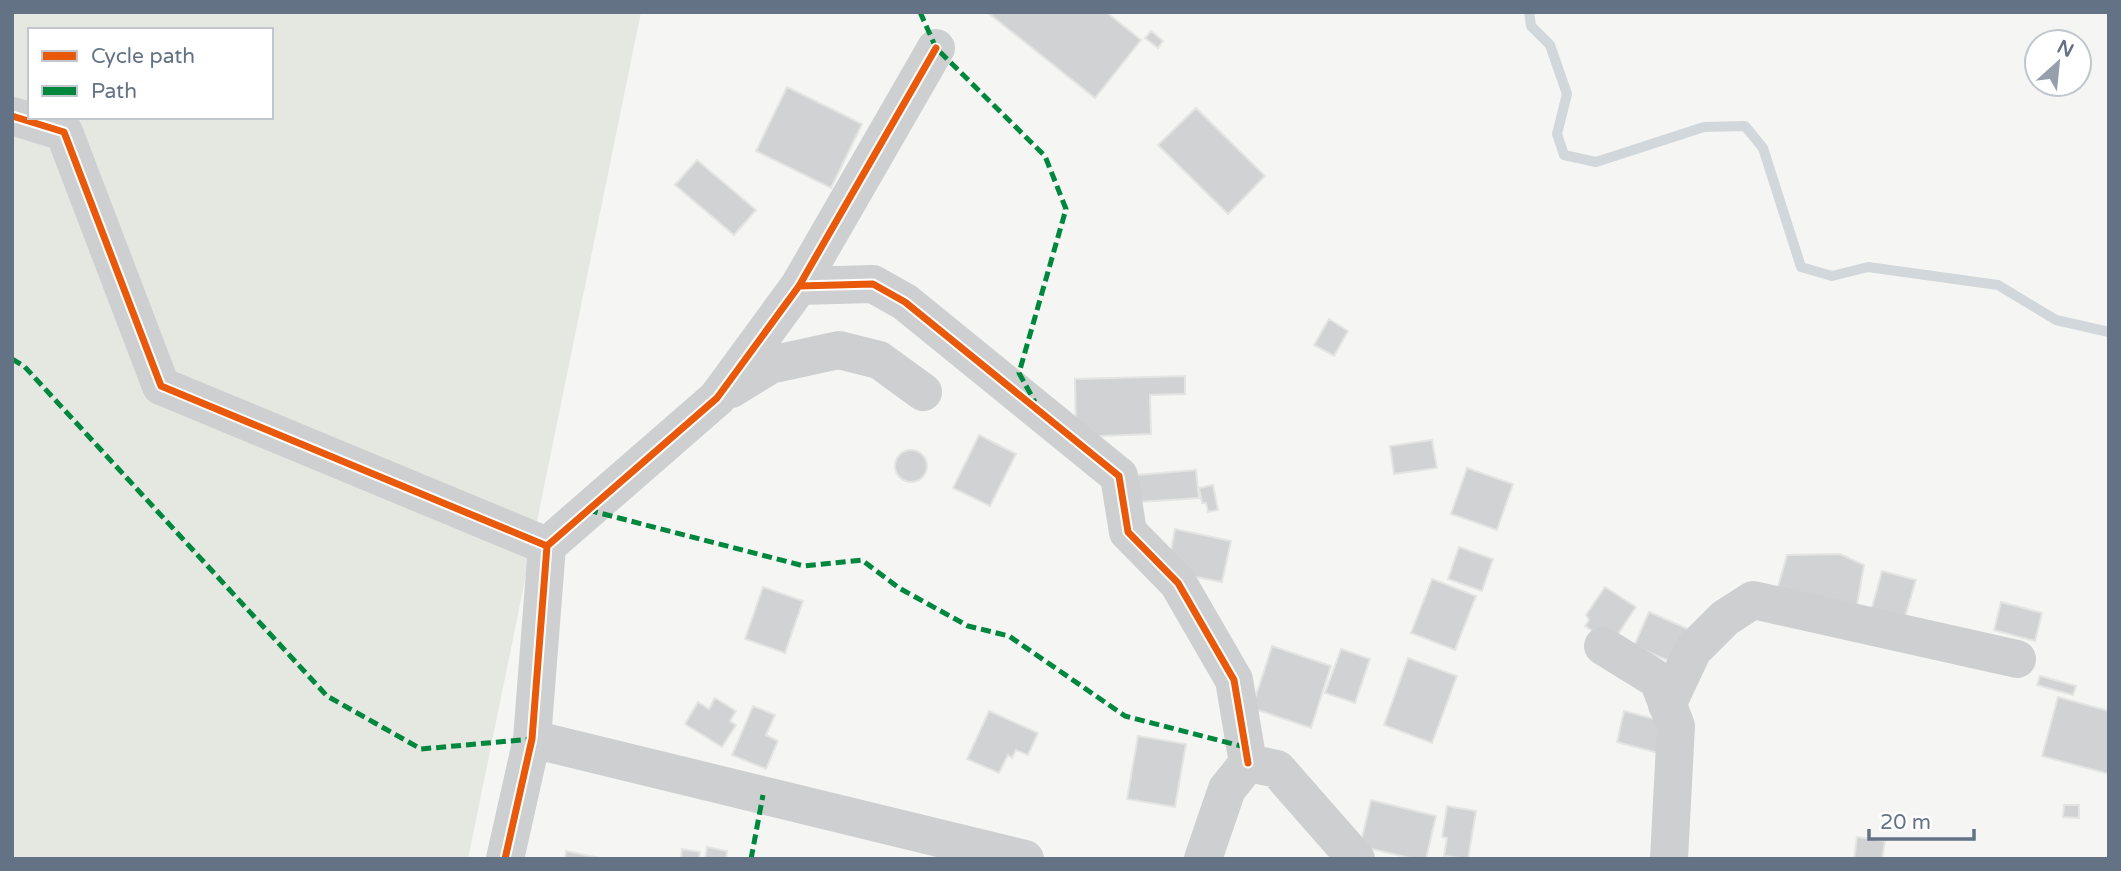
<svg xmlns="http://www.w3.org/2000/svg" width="2121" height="871" font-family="'Varela Round',sans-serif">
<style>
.green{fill:#e4e8e1;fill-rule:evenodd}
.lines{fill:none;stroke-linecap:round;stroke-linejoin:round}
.stream{stroke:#d1d7da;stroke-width:10}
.building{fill:#d1d2d3;stroke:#e4e4e3;stroke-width:2}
.minor{stroke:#cecfd0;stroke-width:38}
.quiet{stroke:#00873e;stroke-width:5;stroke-dasharray:10 5;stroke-linecap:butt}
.cycleway-casing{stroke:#fff;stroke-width:11}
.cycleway{stroke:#e8590c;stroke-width:7}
</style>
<rect width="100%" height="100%" fill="#f5f5f3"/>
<path class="green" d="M 12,12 L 641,12 L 468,859 L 12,859 ZM 30,30 L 271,30 L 271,117 L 30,117 Z"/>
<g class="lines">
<path class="stream" d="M 1529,12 L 1531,26 L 1550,45 L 1567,94 L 1557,134 L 1564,155 L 1596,162 L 1704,127 L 1745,126 L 1763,148 L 1801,267 L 1832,276 L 1868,267 L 1998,285 L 2056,320 L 2109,332"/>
</g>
<path class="building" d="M 987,12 L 1106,12 L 1141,40 L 1095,98 Z
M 1151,31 L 1163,41 L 1158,48 L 1145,38 Z
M 787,87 L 862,124 L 831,188 L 756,151 Z
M 1196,108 L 1265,176 L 1228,214 L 1158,145 Z
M 697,160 L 756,210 L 734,235 L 675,185 Z
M 1329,319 L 1348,331 L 1334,356 L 1314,345 Z
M 1185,376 L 1185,394 L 1150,395 L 1151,434 L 1076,437 L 1075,379 Z
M 979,435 L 1016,454 L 990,506 L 953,488 Z
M 1432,440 L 1437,468 L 1394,474 L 1390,446 Z
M895 466a16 16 0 1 1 32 0a16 16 0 1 1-32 0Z
M 1467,468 L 1513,484 L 1497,530 L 1451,514 Z
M 1196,470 L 1199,498 L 1139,502 L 1137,475 Z
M 1213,485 L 1218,510 L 1208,512 L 1206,503 L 1202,503 L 1199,488 Z
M 1175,529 L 1231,541 L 1222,582 L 1191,576 L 1168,566 Z
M 1459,547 L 1493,559 L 1482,591 L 1448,579 Z
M 1840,554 L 1864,565 L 1856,611 L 1777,590 L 1787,555 Z
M 1882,571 L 1916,580 L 1904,620 L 1871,611 Z
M 1432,579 L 1476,596 L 1455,650 L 1411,633 Z
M 763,587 L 803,601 L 785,653 L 745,639 Z
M 1605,587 L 1636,607 L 1616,637 L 1608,641 L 1585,626 L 1589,620 L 1586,615 Z
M 2001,602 L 2042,613 L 2035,641 L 1994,630 Z
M 1649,612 L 1688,629 L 1674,663 L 1634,646 Z
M 1272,646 L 1331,666 L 1311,728 L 1252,708 Z
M 1341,649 L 1370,659 L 1355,703 L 1325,693 Z
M 1408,658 L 1457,676 L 1432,743 L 1384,725 Z
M 2040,676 L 2076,686 L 2073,695 L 2037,685 Z
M 2058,697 L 2109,711 L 2109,774 L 2042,756 Z
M 715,698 L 736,711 L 730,721 L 736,725 L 722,747 L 685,724 L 698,702 L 709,709 Z
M 753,706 L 775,715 L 766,735 L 778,741 L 766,769 L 732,755 Z
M 989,711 L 1038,733 L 1028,755 L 1016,750 L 1012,758 L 1008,755 L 999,773 L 967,759 Z
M 1624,711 L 1666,722 L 1658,753 L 1617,742 Z
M 1138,736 L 1186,744 L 1175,807 L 1127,799 Z
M 1371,800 L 1436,816 L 1426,859 L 1414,859 L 1360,846 Z
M 2064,805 L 2079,805 L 2079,818 L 2063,817 Z
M 1447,806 L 1476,811 L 1468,859 L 1444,856 L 1447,838 L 1442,837 Z
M 1857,837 L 1885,841 L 1882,859 L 1854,859 Z
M 707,847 L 727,851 L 726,859 L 705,859 Z
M 682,849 L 700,852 L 699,859 L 681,859 Z
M 566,851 L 604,859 L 565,859 Z"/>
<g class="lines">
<path class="minor" d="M 12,116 L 64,132 L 161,386 L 547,546
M 799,286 L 873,284 L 905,302 L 1119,476 L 1128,532 L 1178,583 L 1234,680 L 1248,763
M 731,389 L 770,365 L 839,350 L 879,360 L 923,392
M 1603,646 L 1658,680 L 1676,726 L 1669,859
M 1667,705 L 1693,650 L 1725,618 L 1753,600 L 2017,659
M 532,739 L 1025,859
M 505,859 L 532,739 L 547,546 L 717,398 L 799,286 L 936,48
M 1203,859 L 1227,789 L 1248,763 L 1277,769 L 1356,859"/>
<path class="quiet" d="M 920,12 L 936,48 L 1045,156 L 1066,209 L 1019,373 L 1035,402
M 12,359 L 24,366 L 327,696 L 421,749 L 532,739
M 588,510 L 804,566 L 862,560 L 899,588 L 968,626 L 1009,636 L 1125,716 L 1245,747
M 751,859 L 763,795"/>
<g class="cycleway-casing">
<path id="cycleway" d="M 12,116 L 64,132 L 161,386 L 547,546
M 799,286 L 873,284 L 905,302 L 1119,476 L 1128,532 L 1178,583 L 1234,680 L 1248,763
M 505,859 L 532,739 L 547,546 L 717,398 L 799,286 L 936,48"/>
</g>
<use href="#cycleway" class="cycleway"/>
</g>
<rect width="2121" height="871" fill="none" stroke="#637285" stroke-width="28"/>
<rect x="28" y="28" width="245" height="91" fill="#ffffff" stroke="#c1c7ce" stroke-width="2"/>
<rect x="42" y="51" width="35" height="10" fill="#e8590c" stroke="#c1c7ce" stroke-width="2"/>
<text x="91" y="63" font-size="21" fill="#637285">Cycle path</text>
<rect x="42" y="86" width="35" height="10" fill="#00873e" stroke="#c1c7ce" stroke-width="2"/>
<text x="91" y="98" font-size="21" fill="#637285">Path</text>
<g transform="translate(2058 63) rotate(27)"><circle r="33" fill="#ffffff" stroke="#c1c7ce" stroke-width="2"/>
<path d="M0-5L12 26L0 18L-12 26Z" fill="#96a0ac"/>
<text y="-10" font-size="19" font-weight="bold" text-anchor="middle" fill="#637285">N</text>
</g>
<path d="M1869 829v10h105v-10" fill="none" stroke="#637285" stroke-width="3.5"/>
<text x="1880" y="829" font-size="21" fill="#637285" stroke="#ffffff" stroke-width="5" paint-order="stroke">20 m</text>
</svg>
